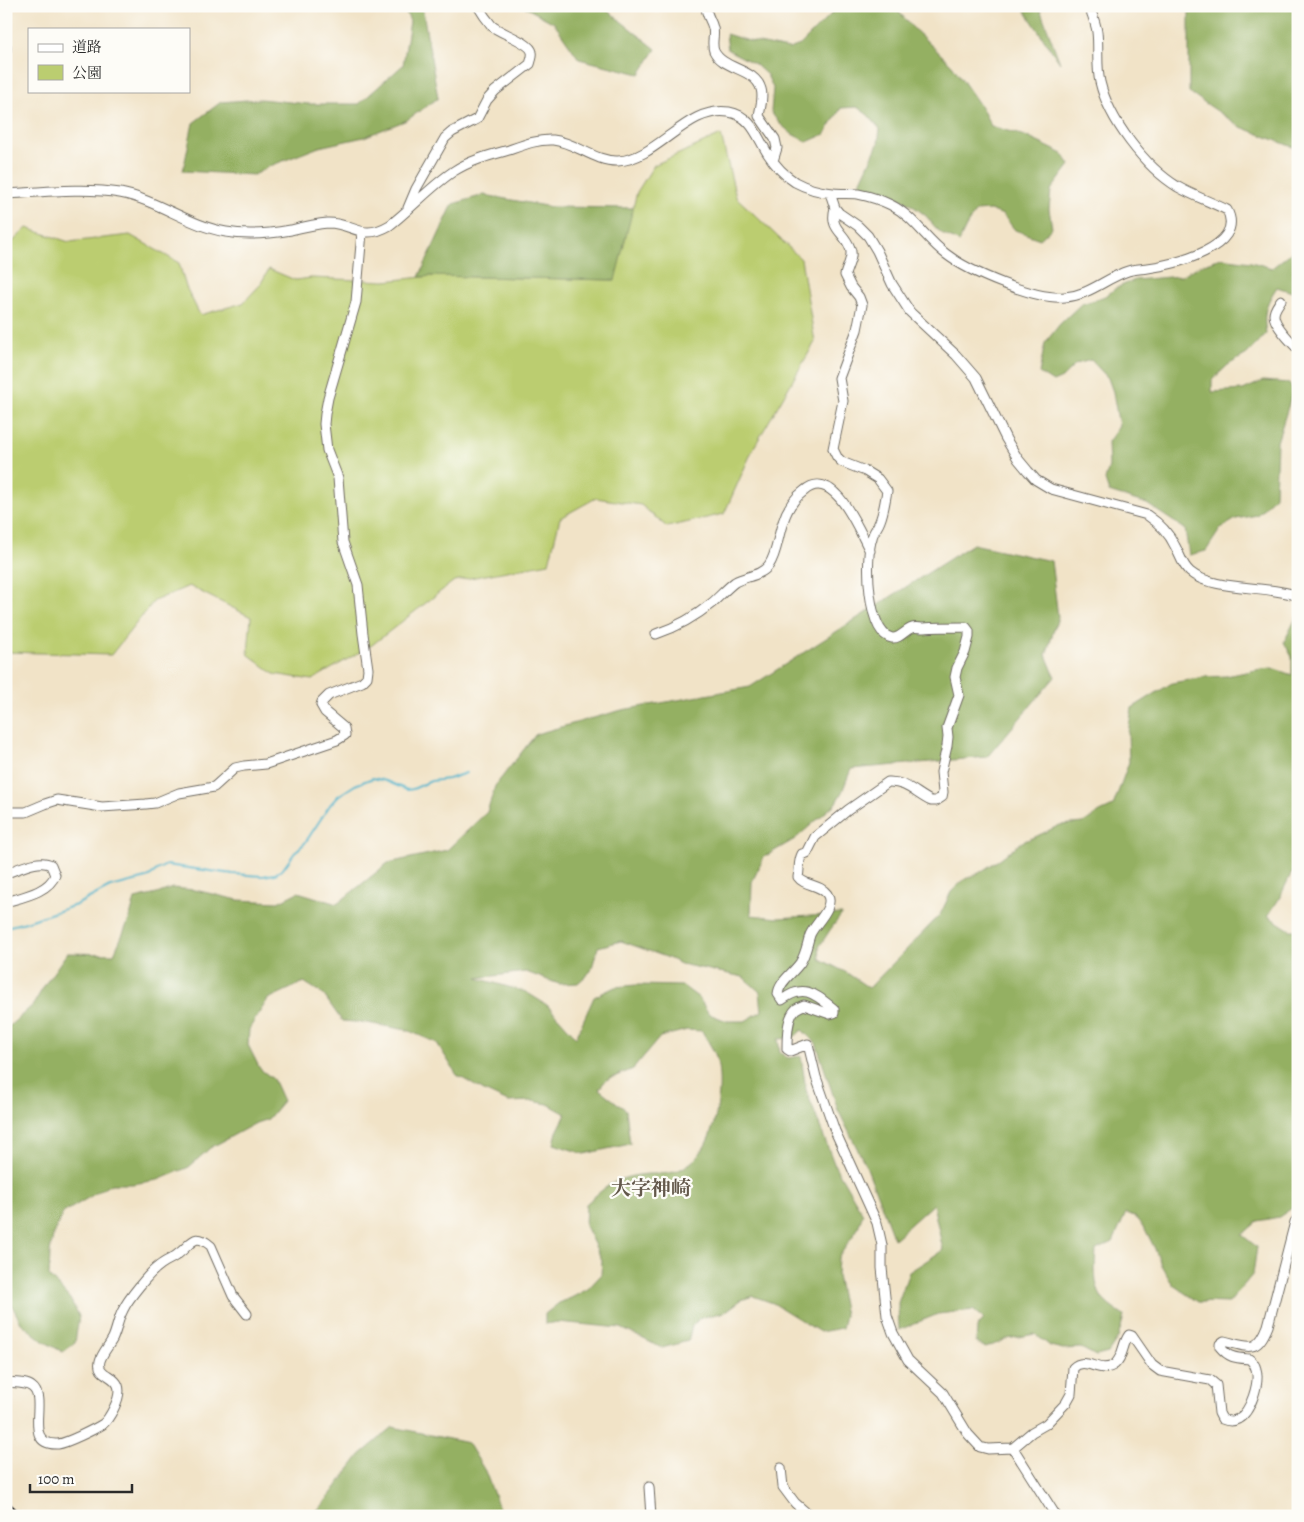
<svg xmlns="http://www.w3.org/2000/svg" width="1304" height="1522" font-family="Alegreya,'Noto Serif JP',serif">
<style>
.green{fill:#bbcd70;stroke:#737c4e}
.forest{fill:#94b062;stroke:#606e46;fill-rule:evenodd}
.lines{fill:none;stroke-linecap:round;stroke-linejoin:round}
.stream{stroke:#4bb2ca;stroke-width:2}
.minor-casing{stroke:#706b62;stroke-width:11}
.minor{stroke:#fff;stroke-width:9}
.rail{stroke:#2b2b2b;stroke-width:2}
.labels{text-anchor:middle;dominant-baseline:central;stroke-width:4.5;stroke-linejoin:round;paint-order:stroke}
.quarter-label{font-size:20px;font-weight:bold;fill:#63584b;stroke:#fdfcf7}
</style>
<rect width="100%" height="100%" fill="#fdfcf7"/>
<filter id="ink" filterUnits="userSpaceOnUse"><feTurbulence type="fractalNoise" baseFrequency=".02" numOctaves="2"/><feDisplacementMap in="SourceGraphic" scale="10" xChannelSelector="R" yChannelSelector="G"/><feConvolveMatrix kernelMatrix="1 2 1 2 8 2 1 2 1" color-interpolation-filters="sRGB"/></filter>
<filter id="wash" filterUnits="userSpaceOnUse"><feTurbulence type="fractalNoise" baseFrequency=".0096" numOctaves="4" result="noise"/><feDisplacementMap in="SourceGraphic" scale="20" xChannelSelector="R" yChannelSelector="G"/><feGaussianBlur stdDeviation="1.12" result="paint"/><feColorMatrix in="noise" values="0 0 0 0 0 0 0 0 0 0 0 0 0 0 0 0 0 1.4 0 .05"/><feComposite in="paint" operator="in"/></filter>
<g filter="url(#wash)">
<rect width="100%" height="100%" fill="#f1e3c7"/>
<path class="green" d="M 721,135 L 736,197 L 801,259 L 815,342 L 753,449 L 724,514 L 667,527 L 641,505 L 596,498 L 560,518 L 549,563 L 454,581 L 372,645 L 312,680 L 274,674 L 248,654 L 251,617 L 189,586 L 154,601 L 111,655 L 6,652 L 6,248 L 27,228 L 69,242 L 130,235 L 179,263 L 186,287 L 200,315 L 243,303 L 260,285 L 269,269 L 295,280 L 311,278 L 385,281 L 432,276 L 614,280 L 637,192 L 654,165 Z"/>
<path class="forest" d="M 403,6 L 422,6 L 438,98 L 407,120 L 364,137 L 319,147 L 270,166 L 254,175 L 183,171 L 193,123 L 221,102 L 260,99 L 309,104 L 359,104 L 403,65 L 410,21 Z
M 523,6 L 598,6 L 608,11 L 656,49 L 640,74 L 579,59 L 554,23 Z
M 839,6 L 894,6 L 911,26 L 952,65 L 981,107 L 991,126 L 1025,136 L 1063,154 L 1070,165 L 1051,190 L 1049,209 L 1052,228 L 1040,239 L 1015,230 L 1003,215 L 990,210 L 976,211 L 968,223 L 959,242 C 953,238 944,236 939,231 C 934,227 931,221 926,216 C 906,199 884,190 859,185 L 878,144 L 880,129 L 868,115 L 857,107 L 841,108 L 825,134 L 807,142 L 792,134 L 779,123 L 771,112 L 773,88 L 767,75 L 755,64 L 728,50 L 726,34 L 749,41 L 789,49 L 800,45 Z
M 1022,6 L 1039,6 L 1060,63 Z
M 1189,6 L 1298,6 L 1298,149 L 1241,127 L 1189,92 Z
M 484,195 L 551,207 L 633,208 L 615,280 L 432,276 L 419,277 L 453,204 Z
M 1298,247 L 1298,294 L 1277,287 C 1265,305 1263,313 1266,334 L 1247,354 L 1228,365 L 1212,380 L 1212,392 L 1243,390 L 1263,381 L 1289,383 L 1293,391 L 1277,442 L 1275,496 L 1257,515 L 1236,519 L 1221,528 L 1206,551 L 1189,555 L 1185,529 L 1147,504 L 1109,492 L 1105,480 L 1109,466 L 1108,442 L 1119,426 L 1113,392 L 1108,378 L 1091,360 L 1076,364 L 1062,378 L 1053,382 L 1039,373 L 1045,343 L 1060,324 L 1081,304 L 1095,300 L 1107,295 L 1116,288 L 1135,280 L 1181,276 L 1201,265 L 1221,258 L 1251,262 L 1272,268 Z
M 973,544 L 1051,561 L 1058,617 L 1046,655 L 1055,677 L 987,757 L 851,769 L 842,792 L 835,804 L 795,839 L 764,857 L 752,882 L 751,915 L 777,918 L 842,914 L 830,930 L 819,947 L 820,959 L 847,973 L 869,988 L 940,915 L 951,892 L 965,879 L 979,873 L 997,861 L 1022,842 L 1035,837 L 1060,825 L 1083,823 L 1100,812 L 1113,806 L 1129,762 L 1128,733 L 1132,708 L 1172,683 L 1204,677 L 1226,676 L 1261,669 L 1272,668 L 1292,675 L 1292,657 L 1284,642 L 1298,614 L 1298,872 L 1291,874 L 1279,899 L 1268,916 L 1290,930 L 1298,930 L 1298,1204 L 1279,1217 L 1258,1221 L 1242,1235 L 1257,1247 L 1253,1274 L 1229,1303 L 1198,1302 L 1173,1285 L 1161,1265 L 1155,1249 L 1145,1229 L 1134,1216 L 1126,1213 L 1113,1242 L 1096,1250 C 1095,1266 1093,1284 1102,1298 C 1107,1305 1117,1311 1124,1316 L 1118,1338 L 1108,1353 L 1096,1356 L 1081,1348 L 1063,1349 L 1050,1346 L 1035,1334 L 1007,1339 L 986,1348 L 976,1343 L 977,1327 L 984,1319 L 973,1310 L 938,1314 L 899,1330 L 898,1303 L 909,1272 L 943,1250 L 933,1204 L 894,1239 L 867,1168 L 838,1110 L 816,1043 L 802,1030 L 793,1038 L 778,1039 L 780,1053 L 788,1058 L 801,1056 L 806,1090 L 835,1166 L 863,1214 L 857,1230 L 838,1258 L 837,1275 L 845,1315 L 842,1328 L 820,1332 L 773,1303 L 753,1296 L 741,1300 L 725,1312 L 700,1318 L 692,1326 L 688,1341 L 662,1348 L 621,1328 L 558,1322 L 545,1324 L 545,1314 L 559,1303 L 571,1298 L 588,1289 L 601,1275 L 602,1260 L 585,1226 L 586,1204 C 608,1184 619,1176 649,1174 C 658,1174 672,1174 679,1170 C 685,1167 691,1163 695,1159 C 717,1139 725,1081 715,1054 C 711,1046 706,1038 702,1031 L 687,1030 L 660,1037 L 633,1069 L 606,1080 L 599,1089 L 626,1110 L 630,1144 L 584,1154 L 554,1144 L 557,1132 L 566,1114 L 548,1104 L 533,1101 L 508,1102 L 484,1091 L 457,1075 L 437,1043 L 407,1030 L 367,1023 L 342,1021 L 323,994 L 304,982 L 268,999 L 249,1029 L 248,1045 L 260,1069 L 273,1079 L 283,1101 L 268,1119 L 256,1123 L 210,1148 L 189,1167 L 158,1180 L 132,1184 L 111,1184 L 63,1213 L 53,1236 L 50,1252 L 49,1276 L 70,1299 L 79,1316 L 75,1343 L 63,1352 L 43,1341 L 21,1323 L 6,1294 L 6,1029 L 33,1005 L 46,983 L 67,953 L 114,954 L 129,920 L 135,899 L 157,894 L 172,888 L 195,890 L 238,900 L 278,902 L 298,892 L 337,904 L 388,863 L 447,850 L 487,812 L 495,786 L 536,734 L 622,710 L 750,687 ZM 621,941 L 666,957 L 681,964 L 743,977 L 760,992 L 762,1011 L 745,1021 L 727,1021 L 709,1014 L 699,998 L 683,986 L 636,985 L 615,987 L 594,997 L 576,1037 L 547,1005 L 526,992 L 477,978 L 526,972 L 559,984 L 578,983 L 591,971 L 598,947 Z
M 393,1427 L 468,1443 L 485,1471 L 502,1516 L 310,1516 L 322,1506 L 360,1455 Z"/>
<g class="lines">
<path class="stream" d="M 6,927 L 26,922 L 76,905 L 110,887 L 147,878 L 157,870 L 166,865 L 233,874 L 263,876 L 275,874 L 283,869 L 296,851 L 305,843 L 330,805 L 338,796 L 355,785 L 373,778 L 386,781 L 407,790 L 413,789 L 431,781 L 448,779 L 466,773"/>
</g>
</g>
<g filter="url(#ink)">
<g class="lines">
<g class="minor-casing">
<path id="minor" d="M 706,6 C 706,16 711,19 713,28 C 715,35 711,43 714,51 C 723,70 755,68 761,89 C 764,98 760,108 759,116 L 775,139 L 777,148 L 773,161
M 6,46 L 6,50
M 830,193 L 835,208 L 839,213 L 858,226 L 868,236 L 877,251 L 892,284 L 910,312 L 956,355 L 976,378 L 1006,439 L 1018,459 L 1028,471 L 1036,480 L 1051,489 L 1147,515 C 1159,523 1169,533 1175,546 C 1180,555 1182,565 1190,572 C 1212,591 1269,585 1298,596
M 6,194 C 41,192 86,187 120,193 C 158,200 189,226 226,232 C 248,236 269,234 291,230 C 303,227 315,224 328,223 C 354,223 361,242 390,225 C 412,208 431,186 454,171 C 471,160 491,155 509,150 C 523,145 538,139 553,140 C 575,142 595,162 618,161 C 658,159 687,105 729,112 C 752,116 757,137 768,154 C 775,165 784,175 795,182 C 806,188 821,192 833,193 C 841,194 850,193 858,194 C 868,196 881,200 891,205 C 913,216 926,239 946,254 C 969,272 1035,300 1065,297 C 1090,295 1106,278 1128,271 C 1134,269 1142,269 1148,268 C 1173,265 1247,247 1227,210 C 1211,202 1194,196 1178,187 C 1145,167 1109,120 1100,82 C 1096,66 1099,48 1097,32 C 1096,24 1092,14 1089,6
M 408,208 L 416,189 L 445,138 L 452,132 L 477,119 L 487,100 L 495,91 L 530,64 C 531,61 533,56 532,52 C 530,42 500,33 492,26 C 487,20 482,13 478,6
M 835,208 C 829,230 844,231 850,248 C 854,257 847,266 845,275 L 851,287 L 859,297 L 862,305 L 857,330 L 839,378 L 843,401 L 833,449 L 837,457 L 842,462 L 865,471 L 878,479 L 887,491 C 885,501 884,511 880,521 C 878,527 873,532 872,538 C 865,557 867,634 892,638 C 900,639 905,630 912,628 C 915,627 920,628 923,628 C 938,627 952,627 966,627 L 969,631 L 969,637 L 965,652 L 957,668 L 955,677 L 959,695 L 947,728 L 948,737 L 947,746 L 941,772 L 943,792 L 942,797 L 936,801 L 931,801 C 916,794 906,781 888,782 L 848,810 L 815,837 L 807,853 L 802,854 C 798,862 800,869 798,877 C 804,886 820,884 827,894 C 836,907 814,924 810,935 C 807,944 806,954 800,963 C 793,973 779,982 778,994 L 782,1000 C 804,983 815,994 834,1009 L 834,1013 L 830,1014 L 804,1005 C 801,1006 799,1007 796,1009 C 787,1017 787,1037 787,1049 L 790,1051 L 808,1044 L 816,1077 L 835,1131 L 877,1223 L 882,1245 L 882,1268 L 887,1316 L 893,1333 L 908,1360 L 943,1393 L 968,1434 L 980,1447 L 988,1449 L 1013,1448 L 1032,1432 L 1046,1424 L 1066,1403 L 1071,1394 L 1073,1368 C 1086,1355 1100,1376 1115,1364 C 1124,1356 1122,1344 1129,1335 L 1132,1336 L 1152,1365 L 1160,1371 L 1210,1380 L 1216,1385 L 1219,1413 L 1222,1419 C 1227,1421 1233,1422 1238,1419 C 1251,1412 1260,1382 1256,1369 C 1255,1365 1252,1361 1249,1359 C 1236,1358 1229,1358 1220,1347 L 1220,1344 L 1224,1341 C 1249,1347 1257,1354 1268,1326 L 1295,1222 L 1298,1218
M 1281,300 C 1278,305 1274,309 1274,315 C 1274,325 1291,342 1298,349
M 656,634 C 677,627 695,617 712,603 C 720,596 727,588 735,582 C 746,576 761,576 769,565 C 777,554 778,535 783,522 C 787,509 793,499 804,491 C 834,465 859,531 870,551
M 6,812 L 26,812 L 45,804 L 57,800 L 102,807 L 146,804 L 155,803 L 179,793 L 214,787 L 235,768 L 244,766 L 266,764 L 337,740 L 345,735 L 344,728 L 325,712 L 321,705 L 322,702 L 329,695 L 362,682 L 367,677 L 368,669 L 363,634 L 358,585 L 343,542 L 338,478 L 327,450 L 324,424 L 325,414 L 328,398 L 356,302 L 362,232
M 6,873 C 19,869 39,858 51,865 L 55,875 C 49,892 22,897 6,902
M 6,1382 C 14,1383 26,1382 32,1387 C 49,1399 21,1446 58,1444 C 67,1443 95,1429 103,1424 C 108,1420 111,1414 114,1408 C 132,1371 95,1381 100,1361 C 102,1353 109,1346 113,1338 C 117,1329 118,1319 123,1310 C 128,1299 149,1273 159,1266 C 165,1261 172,1259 178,1254 C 192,1244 194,1231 211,1246 L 233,1296 L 247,1314
M 1013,1448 L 1056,1516
M 781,1468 L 783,1487 L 795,1503 L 810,1516
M 649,1487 L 651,1516"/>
</g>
<use href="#minor" class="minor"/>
<path class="rail" d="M 6,1500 L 23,1516"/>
</g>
</g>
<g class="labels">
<g class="quarter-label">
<text x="651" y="1188">大字神崎</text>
</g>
</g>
<rect width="1304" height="1522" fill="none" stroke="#fdfcf7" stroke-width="25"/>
<rect x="28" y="28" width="162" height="65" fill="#fdfcf7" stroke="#a9a8a5"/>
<rect x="38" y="44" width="25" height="8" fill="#ffffff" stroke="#a9a8a5"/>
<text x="72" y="52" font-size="15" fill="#2b2b2b">道路</text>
<rect x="38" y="65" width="25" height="15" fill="#bbcd70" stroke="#a9a8a5"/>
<text x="72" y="78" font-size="15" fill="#2b2b2b">公園</text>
<path d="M30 1484v8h102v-8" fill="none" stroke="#2b2b2b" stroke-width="2.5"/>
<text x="38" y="1484" font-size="15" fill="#2b2b2b" stroke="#fdfcf7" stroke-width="4" paint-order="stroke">100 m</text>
</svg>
